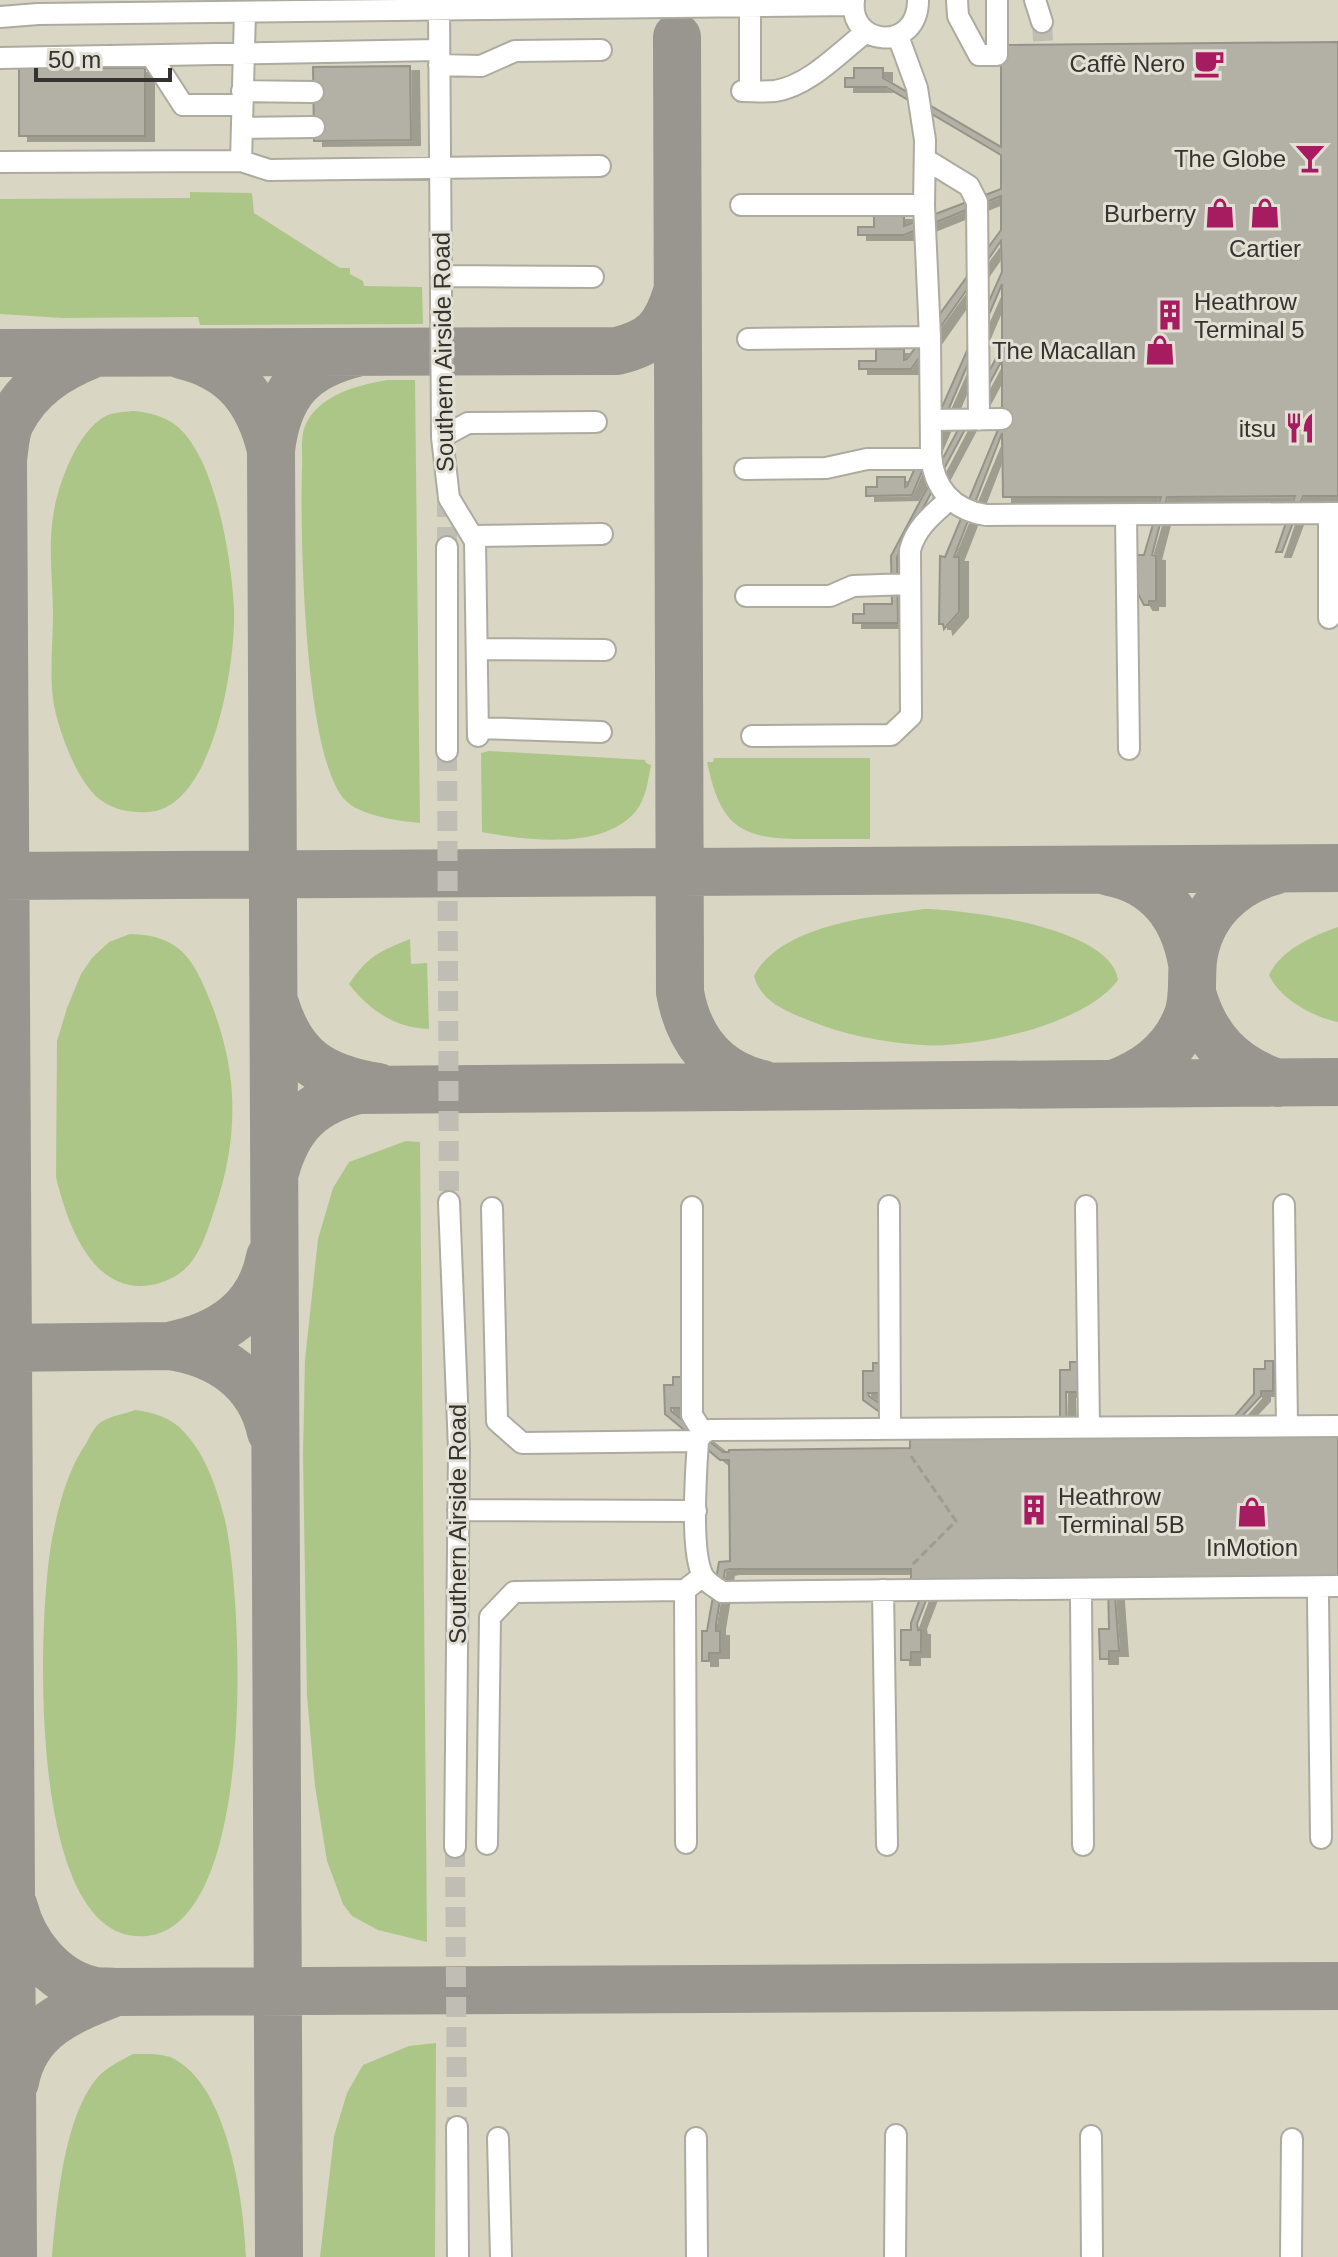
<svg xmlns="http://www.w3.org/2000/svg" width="1338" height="2257" font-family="Helvetica,sans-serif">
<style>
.built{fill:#d9d6c3}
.green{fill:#acc688}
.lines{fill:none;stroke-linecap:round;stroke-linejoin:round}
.taxiway{stroke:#98968e;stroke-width:48}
.building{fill:#b3b1a6;stroke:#969489;stroke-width:2;filter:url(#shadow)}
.minor-tunnel{stroke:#c0beb4;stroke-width:20;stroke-dasharray:20 10;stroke-linecap:butt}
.minor-casing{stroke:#adaba0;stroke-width:24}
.path{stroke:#9d9c93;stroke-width:3;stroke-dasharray:8 4;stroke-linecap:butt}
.minor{stroke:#fff;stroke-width:20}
.labels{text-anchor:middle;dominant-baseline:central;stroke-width:6;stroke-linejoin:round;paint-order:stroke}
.poi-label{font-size:24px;fill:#34332f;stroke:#e3e1d5;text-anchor:end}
.street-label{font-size:24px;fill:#34332f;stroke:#e3e1d5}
</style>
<defs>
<filter id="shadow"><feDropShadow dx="9" dy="5" stdDeviation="0" flood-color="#0004"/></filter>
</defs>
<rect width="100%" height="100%" fill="#e3e1d5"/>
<path class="built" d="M 0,0 L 1338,0 L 1338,2257 L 0,2257 Z"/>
<path class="green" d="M 190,192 L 252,193 L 254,213 L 340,268 L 350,268 L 350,274 L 363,281 L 364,286 L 422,287 L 423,324 L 200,325 L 198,317 L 63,318 L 0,314 L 0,199 L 190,198 Z
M 387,380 L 415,380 L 420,823 C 399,821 360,816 345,800 C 304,757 300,532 302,469 C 303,457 300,438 305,426 C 318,395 358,385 387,380 Z
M 134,411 C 151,413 165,416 178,427 C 216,460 232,561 234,609 C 236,661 214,809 148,812 C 131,813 115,810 102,801 C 78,785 59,732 54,705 C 49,678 53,642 53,614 C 53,583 48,548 53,517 C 57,487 76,433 104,417 C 113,412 124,412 134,411 Z
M 489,751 L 645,760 L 646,763 L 651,765 C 648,781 646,798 636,811 C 603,851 527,840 482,832 L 481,753 Z
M 714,758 L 870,758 L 870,839 C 847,839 824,839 801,839 C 738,839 720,824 707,762 L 713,762 Z
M 925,909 C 967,910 1111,927 1118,980 C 1085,1025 974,1049 921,1045 C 883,1042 843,1035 808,1020 C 786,1011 761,1002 754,976 C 780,925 874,916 925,909 Z
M 1338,927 L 1338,1022 C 1313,1017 1280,999 1269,975 C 1281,950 1312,936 1338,927 Z
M 130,934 C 181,935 194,960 211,1003 C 239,1074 239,1139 214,1211 C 208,1229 201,1252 188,1266 C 179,1276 164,1283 151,1285 C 92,1295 67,1223 56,1177 L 57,1041 L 67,1008 L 81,974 L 92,958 L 109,942 Z
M 410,939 L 411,964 L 427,963 L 429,1029 C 395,1028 369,1010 349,984 C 368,956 380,951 410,939 Z
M 406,1141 L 420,1142 L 427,1942 L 378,1930 L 352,1916 L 343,1904 L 327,1861 L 315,1786 L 307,1696 L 303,1455 L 305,1360 L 318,1239 L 333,1188 L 349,1162 Z
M 135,1410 C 153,1412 172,1418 184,1432 C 206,1455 217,1489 225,1520 C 243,1598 258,1924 147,1936 C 24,1948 38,1613 52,1539 C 59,1504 67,1471 87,1442 C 90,1436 95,1426 101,1422 C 110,1416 125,1414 135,1410 Z
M 436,2043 L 435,2257 L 320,2257 L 334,2136 L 347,2093 L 363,2065 L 409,2046 Z
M 133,2054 C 145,2054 158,2053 170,2057 C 228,2082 244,2202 246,2257 L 52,2257 C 57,2205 63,2119 97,2078 C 107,2067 120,2061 133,2054 Z"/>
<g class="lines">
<path class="taxiway" d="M 677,37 L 680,992 C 688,1038 714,1073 762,1084
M 0,353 L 617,351 C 654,342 666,328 677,292
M 182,355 C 234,367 259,400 271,450
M 0,433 L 3,459 L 13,2257
M 3,459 C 5,447 5,432 11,421 C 29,386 58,368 93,354
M 1109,872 C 1158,881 1184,917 1192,963
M 0,876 L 1338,868
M 1192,993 C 1205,1039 1232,1068 1278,1083
M 275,1004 C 292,1060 323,1078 378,1087
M 1113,1084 C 1147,1072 1175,1051 1188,1015 C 1194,997 1191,979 1193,960 C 1199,915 1231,882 1274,871
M 275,1172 C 288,1125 311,1102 358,1090 L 1338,1082
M 169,1346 C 220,1336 260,1311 270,1257
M 0,1348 L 169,1346 C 219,1353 260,1380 271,1432
M 14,1907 C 23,1943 52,1981 91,1990 C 98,1992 108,1991 116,1992 L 1338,1986
M 15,2082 C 25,2027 70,2010 116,1992
M 279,2257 L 271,450 C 278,392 303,365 360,352"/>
</g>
<path class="building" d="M 1338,42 L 1338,496 L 1303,496 L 1282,552 L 1276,552 L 1295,496 L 1167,497 L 1152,555 L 1156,556 L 1156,601 L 1149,601 L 1149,605 L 1144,605 L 1136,590 L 1137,555 L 1144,555 L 1161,497 L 1003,497 L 1002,433 L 954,557 L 959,557 L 959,612 L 944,629 L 943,624 L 939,624 L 940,556 L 945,557 L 1002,420 L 1002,360 L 897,557 L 898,623 L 853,623 L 853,614 L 864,614 L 864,604 L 892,604 L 891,556 L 1002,347 L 1002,284 L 912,495 L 866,496 L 866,487 L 877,487 L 877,477 L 905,477 L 905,487 L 907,486 L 1002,272 L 1001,241 L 911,369 L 859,369 L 859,361 L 876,361 L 876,349 L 904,349 L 904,360 L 907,359 L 1001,230 L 1001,196 L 904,235 L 858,235 L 858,227 L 874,227 L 874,215 L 904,215 L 904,226 L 1001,189 L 1001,155 L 886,87 L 845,87 L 845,78 L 854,78 L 854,68 L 883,68 L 883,78 L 1001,147 L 1001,45 Z
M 410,66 L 411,140 L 314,141 L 313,67 Z
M 19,68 L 145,68 L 145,136 L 19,136 Z
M 1265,1361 L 1273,1361 L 1273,1391 L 1261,1391 L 1261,1396 L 1227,1432 L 1338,1431 L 1338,1582 L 1114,1583 L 1119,1651 L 1109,1651 L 1109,1659 L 1100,1659 L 1099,1629 L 1109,1629 L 1108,1584 L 932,1585 L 917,1624 L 918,1630 L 921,1630 L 921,1652 L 911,1652 L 911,1660 L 901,1660 L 901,1630 L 911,1630 L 911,1623 L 925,1585 L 911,1585 L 911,1569 L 730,1569 L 725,1570 L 716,1624 L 716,1631 L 720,1631 L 720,1653 L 709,1653 L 709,1661 L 702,1661 L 702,1631 L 707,1631 L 719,1562 L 730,1561 L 729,1460 L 720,1460 L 665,1414 L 664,1385 L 673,1385 L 673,1377 L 681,1377 L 681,1408 L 671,1408 L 671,1411 L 723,1452 L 729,1452 L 729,1450 L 910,1448 L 910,1434 L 863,1400 L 863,1371 L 873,1371 L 873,1363 L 881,1363 L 881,1393 L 868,1393 L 869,1396 L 914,1427 L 1060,1433 L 1060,1370 L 1070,1370 L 1070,1362 L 1078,1362 L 1078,1392 L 1066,1392 L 1067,1433 L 1221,1432 L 1254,1394 L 1254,1369 L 1265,1369 Z"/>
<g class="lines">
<path class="minor-tunnel" d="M 1042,22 L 1043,41
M 447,547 L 447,487
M 447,751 L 449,1202
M 455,1847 L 457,2127"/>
<g class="minor-casing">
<path id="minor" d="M 854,0 C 848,47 918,53 918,0
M 957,0 L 958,16 L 979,55 L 997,55 L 997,0
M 1035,0 L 1042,22
M 439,8 L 442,437 L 449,498 L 475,541 L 478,736
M 245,12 L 241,161 L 269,170 L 600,166
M 0,17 L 38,14 L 853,5
M 898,36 L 917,88 L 925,140 L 924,205 L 930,337 L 931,454 C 933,487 952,510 986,515 L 1338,513
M 152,57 L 183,105 L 242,105
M 0,58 L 439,50
M 439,65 L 481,66 L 515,51 L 601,50
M 242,91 L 313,92
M 742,91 C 753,91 764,92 775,91 C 809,86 840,52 866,32
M 750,91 L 750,8
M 242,128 L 314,127
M 925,159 L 969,186 L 977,202 L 979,420
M 0,162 L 241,161
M 741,205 L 924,205
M 441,276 L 593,277
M 748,339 L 930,337
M 931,420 L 1002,419
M 442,437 L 468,423 L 596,422
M 745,469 L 826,468 L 867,459 L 931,459
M 1329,513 L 1329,618
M 1126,515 L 1129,749
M 473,536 L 602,534
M 447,547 L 447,751
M 746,596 L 830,596 L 853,586 L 909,584
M 477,649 L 605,650
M 478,728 L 601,732
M 752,736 L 891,735 L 911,716 L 910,550 C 916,527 933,514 950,499
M 449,1202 L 459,1449 L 455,1847
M 1284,1205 L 1287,1426
M 889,1206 L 890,1428
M 1086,1206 L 1089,1427
M 692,1207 L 692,1415 L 703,1433
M 492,1208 L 497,1421 L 522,1443 L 698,1441
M 1338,1426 L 710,1430 L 703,1433 L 698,1441 C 696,1471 690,1552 703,1576 C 707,1583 715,1587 722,1592 L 1338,1586
M 458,1510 L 696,1511
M 685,1590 L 686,1843
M 883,1590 L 887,1845
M 1318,1597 L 1321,1838
M 1081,1598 L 1083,1845
M 487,1844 L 490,1617 L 514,1592 L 685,1590 L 703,1576
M 457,2127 L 458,2257
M 1091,2136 L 1092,2257
M 498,2138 L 501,2257
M 696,2138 L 697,2257
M 895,2257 L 896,2135
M 1291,2257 L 1292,2139"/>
</g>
<path class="path" d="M 911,1456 L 956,1521 L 911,1566"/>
<use href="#minor" class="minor"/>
</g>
<defs>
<g id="cafe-bare" transform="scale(2.4)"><path d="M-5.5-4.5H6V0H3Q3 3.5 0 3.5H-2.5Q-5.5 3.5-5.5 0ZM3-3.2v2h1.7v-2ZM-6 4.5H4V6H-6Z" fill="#a71c60" stroke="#e3e1d5" stroke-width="2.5" paint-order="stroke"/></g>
<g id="bar-bare" transform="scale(2.4)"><path d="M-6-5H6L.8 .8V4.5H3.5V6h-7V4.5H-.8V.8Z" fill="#a71c60" stroke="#e3e1d5" stroke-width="2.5" paint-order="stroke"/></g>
<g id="shop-bare" transform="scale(2.4)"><path d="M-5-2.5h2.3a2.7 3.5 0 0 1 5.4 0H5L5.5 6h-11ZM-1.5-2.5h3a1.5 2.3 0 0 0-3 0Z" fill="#a71c60" stroke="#e3e1d5" stroke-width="2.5" paint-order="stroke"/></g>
<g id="building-bare" transform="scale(2.4)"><path d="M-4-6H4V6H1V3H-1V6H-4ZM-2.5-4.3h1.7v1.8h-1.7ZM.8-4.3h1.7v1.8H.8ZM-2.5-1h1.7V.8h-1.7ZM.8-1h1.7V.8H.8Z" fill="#a71c60" stroke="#e3e1d5" stroke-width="2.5" paint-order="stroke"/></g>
<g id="restaurant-bare" transform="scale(2.4)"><path d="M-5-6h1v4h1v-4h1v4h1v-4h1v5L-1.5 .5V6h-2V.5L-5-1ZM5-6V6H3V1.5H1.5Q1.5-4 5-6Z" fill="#a71c60" stroke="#e3e1d5" stroke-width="2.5" paint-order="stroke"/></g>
</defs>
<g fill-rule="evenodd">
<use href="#cafe-bare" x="1209" y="63"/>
<use href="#bar-bare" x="1310" y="158"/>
<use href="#shop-bare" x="1220" y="213"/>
<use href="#shop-bare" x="1265" y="213"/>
<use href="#building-bare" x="1170" y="315"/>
<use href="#shop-bare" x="1160" y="350"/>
<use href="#restaurant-bare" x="1300" y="428"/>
<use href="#building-bare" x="1034" y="1510"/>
<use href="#shop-bare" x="1252" y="1512"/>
</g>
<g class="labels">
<g class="poi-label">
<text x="1185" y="63">Caffè Nero</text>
<text x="1286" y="158">The Globe</text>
<text x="1196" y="213">Burberry</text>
<text x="1265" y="248" text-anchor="middle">Cartier</text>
<text x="1194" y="301" text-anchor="start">Heathrow<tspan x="1194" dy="28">Terminal 5</tspan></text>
<text x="1136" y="350">The Macallan</text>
<text x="1276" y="428">itsu</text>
<text x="1058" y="1496" text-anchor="start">Heathrow<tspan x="1058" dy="28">Terminal 5B</tspan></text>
<text x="1252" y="1547" text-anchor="middle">InMotion</text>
</g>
<g class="street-label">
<text transform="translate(443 352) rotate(-91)">Southern Airside Road</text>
<text transform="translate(457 1524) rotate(-90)">Southern Airside Road</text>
</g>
</g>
<path d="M36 68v12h134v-12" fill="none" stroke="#34332f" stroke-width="4"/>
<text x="48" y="68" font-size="24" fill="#34332f" stroke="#e3e1d5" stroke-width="6" paint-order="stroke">50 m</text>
</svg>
